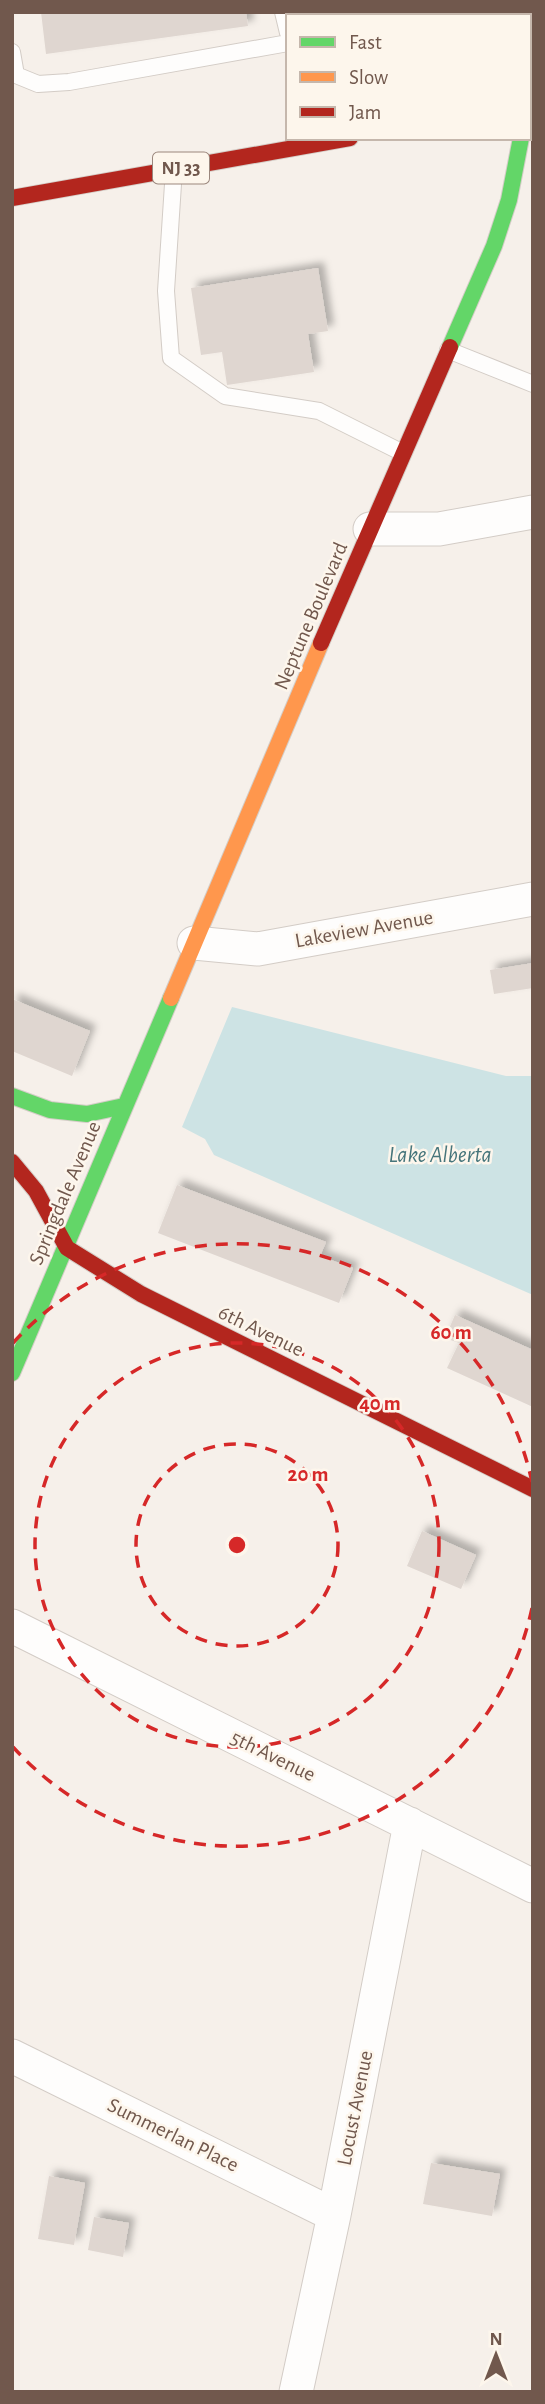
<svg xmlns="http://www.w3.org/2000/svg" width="545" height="2404" font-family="'Alegreya Sans',sans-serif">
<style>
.water{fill:#cde3e4}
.building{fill:#dfd6d0;filter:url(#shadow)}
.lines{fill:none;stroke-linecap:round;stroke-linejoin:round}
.lane-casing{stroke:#d3ccc6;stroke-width:18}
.street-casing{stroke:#d3ccc6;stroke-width:35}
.fast-casing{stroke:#d4cdc7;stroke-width:18}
.slow-casing{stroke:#d4cdc7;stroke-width:18}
.jam-casing{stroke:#d4cdc7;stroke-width:18}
.lane{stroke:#fefdfc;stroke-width:16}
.street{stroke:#fefdfc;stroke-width:33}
.fast{stroke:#63d668;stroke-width:16}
.slow{stroke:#ff974d;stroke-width:16}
.jam{stroke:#b3261e;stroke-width:16}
.ring{fill:none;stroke:#d62828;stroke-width:3.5;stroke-dasharray:12 9}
.labels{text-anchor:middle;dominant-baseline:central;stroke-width:5;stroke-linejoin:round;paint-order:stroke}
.shield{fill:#fdf6ec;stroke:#9b877d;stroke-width:2}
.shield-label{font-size:19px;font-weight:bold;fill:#71584d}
.street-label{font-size:21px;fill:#71584d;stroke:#fdf6ec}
.water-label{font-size:23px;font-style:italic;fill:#46757b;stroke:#fdf6ec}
.centre{fill:#d62828;stroke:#fdf6ec;stroke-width:3.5}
.ring-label{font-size:21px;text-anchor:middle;font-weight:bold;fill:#d62828;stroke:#fdf6ec;stroke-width:5;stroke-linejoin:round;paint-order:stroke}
</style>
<defs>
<filter id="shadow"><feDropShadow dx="6" dy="-6" stdDeviation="3.5" flood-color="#0004"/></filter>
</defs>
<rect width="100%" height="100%" fill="#f6f0ea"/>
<path class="water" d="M 232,1007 L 506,1076 L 533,1076 L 533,1295 L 214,1155 L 205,1139 L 182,1127 Z"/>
<path class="building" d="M 41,12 L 246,12 L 248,26 L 46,54 Z
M 318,268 L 328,331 L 308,334 L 314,372 L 227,385 L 222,352 L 201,355 L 191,288 Z
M 533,963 L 533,988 L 494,994 L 490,970 Z
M 12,999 L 90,1031 L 72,1076 L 12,1051 Z
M 177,1185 L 326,1242 L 320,1256 L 353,1268 L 339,1303 L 158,1233 Z
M 455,1315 L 533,1350 L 533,1407 L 447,1368 L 459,1343 L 445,1338 Z
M 422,1531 L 476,1555 L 461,1589 L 407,1566 Z
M 431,2163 L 500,2174 L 492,2216 L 423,2204 Z
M 49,2176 L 85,2183 L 74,2245 L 38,2239 Z
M 94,2217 L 129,2223 L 123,2257 L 88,2250 Z"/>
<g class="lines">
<g class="lane-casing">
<path id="lane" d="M 283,12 L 288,33
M 411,16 L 413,12
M 12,52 L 16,75 L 38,84 L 69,82 L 288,43
M 174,169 L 166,291 L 171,358 L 225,396 L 319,411 L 403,453
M 448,350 L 533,384"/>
</g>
<g class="street-casing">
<path id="street" d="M 370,529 L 439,529 L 533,512
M 194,943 L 258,949 L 533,899
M 12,1626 L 533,1886
M 12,2056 L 334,2215
M 296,2392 L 334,2215 L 410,1824"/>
</g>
<g class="fast-casing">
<path id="fast" d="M 450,347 L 494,246 L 509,200 L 521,138
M 12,1096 L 50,1110 L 87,1114 L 124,1106
M 12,1373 L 171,998"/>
</g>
<g class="slow-casing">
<path id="slow" d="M 171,998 L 321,643"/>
</g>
<g class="jam-casing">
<path id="jam" d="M 529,92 L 533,71
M 529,107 L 533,106
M 12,198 L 350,138
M 321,643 L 450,347
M 12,1162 L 36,1191 L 67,1248 L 141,1294 L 533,1489"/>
</g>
<use href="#lane" class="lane"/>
<use href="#street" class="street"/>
<use href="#fast" class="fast"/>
<use href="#slow" class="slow"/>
<use href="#jam" class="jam"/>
</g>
<g class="ring">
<circle cx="237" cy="1545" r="101"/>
<circle cx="237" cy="1545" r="202"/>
<path d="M532 1608A302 302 0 0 1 13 1747M13 1343A302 302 0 0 1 532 1482"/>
</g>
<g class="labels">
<rect class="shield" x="153" y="152.5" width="56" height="31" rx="5"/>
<g class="shield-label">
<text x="181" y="168">NJ 33</text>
</g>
<g class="street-label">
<text transform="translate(311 616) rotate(-67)">Neptune Boulevard</text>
<text transform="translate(364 929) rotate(-10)">Lakeview Avenue</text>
<text transform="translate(65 1193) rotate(-67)">Springdale Avenue</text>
<text transform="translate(261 1331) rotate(26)">6th Avenue</text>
<text transform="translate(273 1756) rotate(26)">5th Avenue</text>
<text transform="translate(355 2108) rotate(-79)">Locust Avenue</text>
<text transform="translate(173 2135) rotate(26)">Summerlan Place</text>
</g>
<g class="water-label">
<text x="440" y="1155">Lake Alberta</text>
</g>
</g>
<circle cx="237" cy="1545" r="10" class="centre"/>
<g class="ring-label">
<text x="451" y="1339">60 m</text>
<text x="380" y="1410">40 m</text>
<text x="308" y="1481">20 m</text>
</g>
<rect width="545" height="2404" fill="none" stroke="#71584d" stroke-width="28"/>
<rect x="286" y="14" width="245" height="126" fill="#fdf6ec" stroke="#c5b7ac" stroke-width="2"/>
<rect x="300" y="37" width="35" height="10" fill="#63d668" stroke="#c5b7ac" stroke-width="2"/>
<text x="349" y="49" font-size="21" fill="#71584d">Fast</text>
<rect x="300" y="72" width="35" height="10" fill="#ff974d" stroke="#c5b7ac" stroke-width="2"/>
<text x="349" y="84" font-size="21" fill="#71584d">Slow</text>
<rect x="300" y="107" width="35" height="10" fill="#b3261e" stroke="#c5b7ac" stroke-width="2"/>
<text x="349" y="119" font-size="21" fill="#71584d">Jam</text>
<g transform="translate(496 2355)" stroke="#fdf6ec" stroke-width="5" paint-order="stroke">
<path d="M0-5L12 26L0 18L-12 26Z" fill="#71584d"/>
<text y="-10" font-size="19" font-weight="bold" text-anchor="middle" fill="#71584d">N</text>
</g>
</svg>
